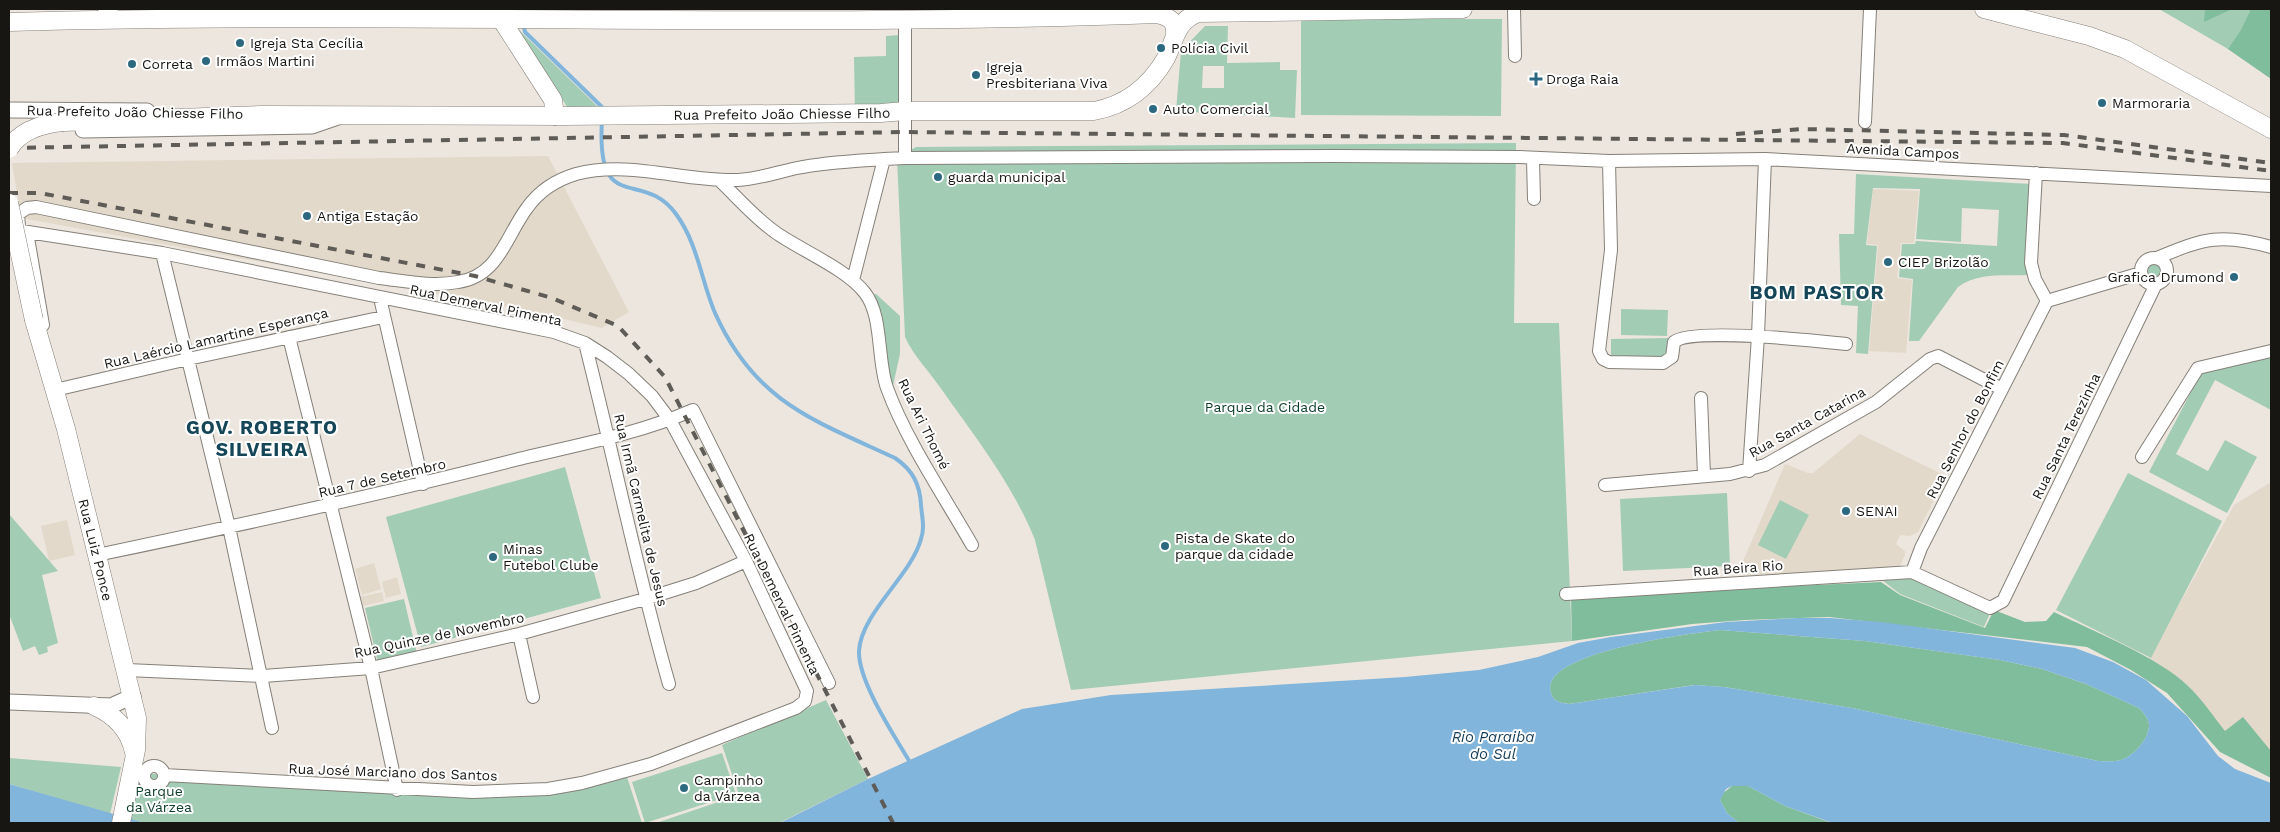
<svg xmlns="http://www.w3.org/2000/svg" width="2280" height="832" font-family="'Work Sans',sans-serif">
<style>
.built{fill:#e3d9cb}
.green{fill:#a3ccb5;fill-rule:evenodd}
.forest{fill:#80bd9c}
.water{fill:#81b5dc;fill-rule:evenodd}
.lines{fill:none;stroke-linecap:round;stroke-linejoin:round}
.stream{stroke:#81b5dc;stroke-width:4}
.minor-casing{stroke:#858079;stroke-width:14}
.tertiary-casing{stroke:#858079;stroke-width:17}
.secondary-casing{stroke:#858079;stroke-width:19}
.primary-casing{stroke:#858079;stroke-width:21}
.minor{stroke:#fff;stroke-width:12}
.tertiary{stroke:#fff;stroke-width:15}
.secondary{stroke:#fff;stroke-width:18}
.primary{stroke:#fff;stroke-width:19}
.rail{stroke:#5f5c57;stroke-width:4;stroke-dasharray:9 9;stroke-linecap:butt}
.secondary-bridge-casing{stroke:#858079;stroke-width:19;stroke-linecap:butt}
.secondary-bridge{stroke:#fff;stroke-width:18}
.poi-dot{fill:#2c6880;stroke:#fff;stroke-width:2}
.labels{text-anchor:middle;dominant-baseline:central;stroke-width:4;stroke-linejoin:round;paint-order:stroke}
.poi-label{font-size:14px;fill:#171613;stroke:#fff;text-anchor:start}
.street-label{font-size:14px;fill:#171613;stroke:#fff}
.park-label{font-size:14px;fill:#0b3d28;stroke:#fff}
.water-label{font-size:15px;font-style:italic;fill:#153d58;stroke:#fff}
.district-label{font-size:19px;font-weight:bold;letter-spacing:1px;fill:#154658;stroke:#fff}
</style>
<rect width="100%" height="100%" fill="#ece6de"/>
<path class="built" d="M 187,9 L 447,9 L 186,13 Z
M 548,156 L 629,312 L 602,328 L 530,311 L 21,218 L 12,163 Z
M 1873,189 L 1919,191 L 1914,243 L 1901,243 L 1897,278 L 1912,280 L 1906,353 L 1869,351 L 1878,245 L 1867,244 Z
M 1860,434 L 1946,476 L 1918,532 L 1910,536 L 1900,535 L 1896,544 L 1905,551 L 1905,555 L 1898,570 L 1737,575 L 1785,464 L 1808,473 L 1813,473 Z
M 2271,482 L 2271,763 L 2218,728 L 2147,663 L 2234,505 Z
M 67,520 L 75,555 L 49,561 L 41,526 Z
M 374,563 L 381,589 L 362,595 L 355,569 Z
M 397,577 L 401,594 L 386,598 L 382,582 Z
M 382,592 L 384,601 L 363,606 L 360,597 Z"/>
<path class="green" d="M 2159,9 L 2271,9 L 2271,79 L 2228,49 Z
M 1301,19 L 1502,19 L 1501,116 L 1301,115 Z
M 1205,26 L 1228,26 L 1227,63 L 1280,62 L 1280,70 L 1297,70 L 1295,118 L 1176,111 L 1181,51 ZM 1203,66 L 1224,66 L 1224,88 L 1202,88 Z
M 519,30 L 599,108 L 569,110 Z
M 900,35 L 902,113 L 855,114 L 854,57 L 886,56 L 886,36 Z
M 1516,143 L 1514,323 L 1559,323 L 1572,641 L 1071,690 L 1035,540 C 1013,485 976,438 942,390 C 930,372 914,357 905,337 L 897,158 L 916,147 Z
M 1856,174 L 2031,184 L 2027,275 C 2003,276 1978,272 1958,287 L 1919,341 L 1909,341 L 1913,279 L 1899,277 L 1902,244 L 1915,244 L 1916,241 L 1997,246 L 1999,210 L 1962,208 L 1961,242 L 1916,239 L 1920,189 L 1873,188 L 1866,245 L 1877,246 L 1868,354 L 1856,353 L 1858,306 L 1841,305 L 1839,234 L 1854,234 Z
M2143 271a11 11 0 1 1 22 0a11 11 0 1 1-22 0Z
M 876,294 L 900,316 L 900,354 L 892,390 L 869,296 Z
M 1621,309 L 1668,310 L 1667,336 L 1621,335 Z
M 1668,338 L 1668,358 L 1611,358 L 1611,339 Z
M 2271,354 L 2271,410 L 2215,380 L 2176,454 L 2208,471 L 2225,440 L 2257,457 L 2227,513 L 2149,472 L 2203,369 Z
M 565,467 L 601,598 L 421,647 L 386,517 Z
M 2128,473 L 2222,521 L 2151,658 L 2056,610 Z
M 1727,493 L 1730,566 L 1623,571 L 1620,499 Z
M 1780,500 L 1809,515 L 1786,559 L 1758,545 Z
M 9,514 L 58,571 L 42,575 L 58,643 L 47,647 L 48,652 L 39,655 L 35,646 L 23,651 L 9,614 Z
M 1908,577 L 1991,611 L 1984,627 L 1900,594 L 1882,580 Z
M 404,599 L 417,654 L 378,663 L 365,608 Z
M 826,700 L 868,779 L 779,823 L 656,823 L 739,795 L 722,745 Z
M 722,753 L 736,794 L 645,823 L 632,782 Z
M 9,758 L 121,767 L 110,814 L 9,784 Z
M 140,773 L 473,795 L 626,774 L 642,823 L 145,823 L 130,819 Z"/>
<path class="forest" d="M 2205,9 L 2232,9 L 2204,22 Z
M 2251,9 L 2271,9 L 2270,78 L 2228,49 L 2241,30 Z
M 1881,582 L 1900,595 L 1985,628 L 1994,610 L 2025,622 L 2046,621 L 2054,612 C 2091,630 2160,658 2188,686 C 2202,699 2213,716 2225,731 L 2243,717 L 2271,751 L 2271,778 L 2220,752 L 2167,693 L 2131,670 L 2087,647 L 1829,617 L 1745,620 L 1692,624 L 1572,641 L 1571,596 Z
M 1720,630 L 1865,641 L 2000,660 L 2042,669 L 2086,684 L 2139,708 C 2143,712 2148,718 2149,724 C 2150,738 2134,756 2121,760 C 2114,762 2105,761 2098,761 L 1852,708 L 1724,687 L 1694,685 L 1569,704 C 1562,703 1553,702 1551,693 C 1537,652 1694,633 1720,630 Z
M 1732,786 L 1748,786 L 1785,806 L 1832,823 L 1739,823 L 1727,813 L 1720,800 L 1722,794 Z"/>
<path class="water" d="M 1798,618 L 1830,618 L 1881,622 L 2075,648 L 2113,662 L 2146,680 L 2187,716 L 2218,756 L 2235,769 L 2271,783 L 2271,823 L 1833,823 L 1785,806 L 1748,786 L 1732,786 L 1726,789 L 1720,800 L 1727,813 L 1739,823 L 780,823 L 868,779 L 1022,709 L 1111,695 L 1405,677 L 1479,670 L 1538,657 L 1578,643 L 1611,637 L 1726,622 ZM 1720,630 L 1865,641 L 2000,660 L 2042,669 L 2086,684 L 2139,708 C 2143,712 2148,718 2149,724 C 2150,738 2134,756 2121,760 C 2114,762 2105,761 2098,761 L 1852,708 L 1724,687 L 1695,685 L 1569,704 C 1562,703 1553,702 1551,693 C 1537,652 1694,633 1720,630 Z
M 9,784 L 145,823 L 9,823 Z"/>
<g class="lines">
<path class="stream" d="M 523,23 L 525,32 L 603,108 L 603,110
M 602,120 C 596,218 642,167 676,214 C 698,244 701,280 715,313 C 755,402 813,420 895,458 C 913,470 920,485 921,505 C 922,518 925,527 921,539 C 911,576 861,613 859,651 C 858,682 896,738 911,764"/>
<g class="minor-casing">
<path id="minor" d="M 1514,9 L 1515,56
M 1865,122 L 1870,9
M 905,158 L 905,21
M 1533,160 L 1534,199
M 1609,161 L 1611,250 L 1599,351 L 1603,359 L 1609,362 L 1663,363 L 1672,357 L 1674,342 C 1691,327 1818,341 1846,344
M 2036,173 L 2031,263 L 2035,279 L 2047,301
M 719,180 C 737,197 755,218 775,232 C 800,250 847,269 865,293 C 883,316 877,360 887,388 C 906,440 944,496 972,545
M 19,226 L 18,214 L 27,208 L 36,207 L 379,278 C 405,281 432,287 458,282 C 499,276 506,236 527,208 C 539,191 556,180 576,174 C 630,160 684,182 738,180 C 758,179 778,172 797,168 C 826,162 855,161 884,159
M 9,229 L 162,253 L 554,332 L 585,343 L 607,357 L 629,374 L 652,396 L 670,420 L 746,561 L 807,691 L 805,701 L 796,708 L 651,764 L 582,783 L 548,789 L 473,792 L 164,775
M 27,232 L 43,325
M 162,253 L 229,527 L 272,728
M2141 271a13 13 0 1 1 26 0a13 13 0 1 1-26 0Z
M 2157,258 C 2204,238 2222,233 2271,247
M 853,280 L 884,159 L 905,158 L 1334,156 L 1519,157 L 1609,161 L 1765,159 L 2271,186
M 380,298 L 423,484
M 2047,301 L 2141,273
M 289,337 L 371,668 L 397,790
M 585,343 C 614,457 637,572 669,684
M 53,382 L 55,390 L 188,359 L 383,317
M 1701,398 L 1704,476
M 2142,457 L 2198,368 L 2271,351
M 1749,471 L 1758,336 L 1765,159
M 1605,485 L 1730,474 L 1765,465 L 1876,402 L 1930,359 L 1938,356 L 2002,389
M 97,555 C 236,526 374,496 511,461 C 571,446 636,435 693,410 L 829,683
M 1912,572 L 1921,548 L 2047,301
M 1566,594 L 1912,572 L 1990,608 L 2003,601 L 2156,284
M 519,634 L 533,697
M 127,670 L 263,676 L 371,668 L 519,634 L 645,599 L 696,583 L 746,561
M144 776a10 10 0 1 1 20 0a10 10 0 1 1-20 0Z"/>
</g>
<g class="tertiary-casing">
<path id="tertiary" d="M 9,110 L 147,111
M 83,130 L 312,126 L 338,117
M 9,702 L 111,706 L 133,696"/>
</g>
<g class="secondary-casing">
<g id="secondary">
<path d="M 1984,9 L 2089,36 L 2125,49 L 2271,129"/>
<path d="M 501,19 L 553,100 L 555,116"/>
<path d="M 9,22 C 391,11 774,29 1156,14 C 1167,16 1176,20 1175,32"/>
<path id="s1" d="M 63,122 L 262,115 L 564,116 L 881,113 L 905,111 L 1094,111 C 1126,105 1150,86 1166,58 C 1175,40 1176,21 1198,13 L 1463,9"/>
<path id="s2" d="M 34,320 L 66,429 L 137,718 L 136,750 L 121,823"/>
<path d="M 94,706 C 115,715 129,729 134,752"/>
</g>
</g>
<g class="primary-casing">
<path id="primary" d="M 108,18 L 108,9"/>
</g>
<use href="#minor" class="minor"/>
<use href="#tertiary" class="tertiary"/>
<use href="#secondary" class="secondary"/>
<use href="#primary" class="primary"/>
<path class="rail" d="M 1736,134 L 1802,129 L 2064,135 L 2271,163
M 9,148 L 903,132 L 2063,143 L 2271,171
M 9,193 L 40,193 L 475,276 L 552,298 L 618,326 L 665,377 L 893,823"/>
<g class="secondary-bridge-casing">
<path id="secondary-bridge" d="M 9,149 C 20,130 42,124 63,122
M 9,203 L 34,320"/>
</g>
<use href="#secondary-bridge" class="secondary-bridge"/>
</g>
<g class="poi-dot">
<circle cx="240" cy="43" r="5"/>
<circle cx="1161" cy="48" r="5"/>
<circle cx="206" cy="61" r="5"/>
<circle cx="132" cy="64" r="5"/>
<circle cx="976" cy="75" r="5"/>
<path d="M1533.5 71.5h5v5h5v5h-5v5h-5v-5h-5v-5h5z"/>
<circle cx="2102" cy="103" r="5"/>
<circle cx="1153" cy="109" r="5"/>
<circle cx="938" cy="177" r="5"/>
<circle cx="307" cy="216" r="5"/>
<circle cx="1888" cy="262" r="5"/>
<circle cx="2234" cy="277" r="5"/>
<circle cx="1846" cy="511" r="5"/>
<circle cx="1165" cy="546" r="5"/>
<circle cx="493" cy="557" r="5"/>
<circle cx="684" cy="788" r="5"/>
</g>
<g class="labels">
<g class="poi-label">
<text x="250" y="43">Igreja Sta Cecília</text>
<text x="1171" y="48">Polícia Civil</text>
<text x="216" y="61">Irmãos Martini</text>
<text x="142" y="64">Correta</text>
<text x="986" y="67">Igreja<tspan x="986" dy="16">Presbiteriana Viva</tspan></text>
<text x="1546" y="79">Droga Raia</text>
<text x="2112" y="103">Marmoraria</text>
<text x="1163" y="109">Auto Comercial</text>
<text x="948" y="177">guarda municipal</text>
<text x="317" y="216">Antiga Estação</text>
<text x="1898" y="262">CIEP Brizolão</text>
<text x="2224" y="277" text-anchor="end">Grafica Drumond</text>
<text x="1856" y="511">SENAI</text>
<text x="1175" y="538">Pista de Skate do<tspan x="1175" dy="16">parque da cidade</tspan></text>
<text x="503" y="549">Minas<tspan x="503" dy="16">Futebol Clube</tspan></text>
<text x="694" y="780">Campinho<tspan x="694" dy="16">da Várzea</tspan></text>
</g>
<g class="street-label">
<text transform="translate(135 112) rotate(1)">Rua Prefeito João Chiesse Filho</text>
<text stroke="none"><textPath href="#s1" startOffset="719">Rua Prefeito João Chiesse Filho</textPath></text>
<text transform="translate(1903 151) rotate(3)">Avenida Campos</text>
<text transform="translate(486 305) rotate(12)">Rua Demerval Pimenta</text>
<text transform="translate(216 338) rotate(-13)">Rua Laércio Lamartine Esperança</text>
<text transform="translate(1807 422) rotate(-29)">Rua Santa Catarina</text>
<text transform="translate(924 424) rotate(64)">Rua Ari Thomé</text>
<text transform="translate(1965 429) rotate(-63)">Rua Senhor do Bonfim</text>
<text transform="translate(2066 436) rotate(-64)">Rua Santa Terezinha</text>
<text transform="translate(382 478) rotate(-13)">Rua 7 de Setembro</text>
<text transform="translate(641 510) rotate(77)">Rua Irmã Carmelita de Jesus</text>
<text stroke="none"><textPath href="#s2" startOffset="238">Rua Luiz Ponce</textPath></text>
<text transform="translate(1738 568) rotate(-4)">Rua Beira Rio</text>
<text transform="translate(782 604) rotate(64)">Rua Demerval Pimenta</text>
<text transform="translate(439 635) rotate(-12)">Rua Quinze de Novembro</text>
<text transform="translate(393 772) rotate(2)">Rua José Marciano dos Santos</text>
</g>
<g class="park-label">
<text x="1265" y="407">Parque da Cidade</text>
<text x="159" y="791">Parque<tspan x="159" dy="16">da Várzea</tspan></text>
</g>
<g class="water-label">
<text x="1493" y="737">Rio Paraiba<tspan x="1493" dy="17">do Sul</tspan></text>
</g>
<g class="district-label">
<text x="1817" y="292">BOM PASTOR</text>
<text x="262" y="427">GOV. ROBERTO<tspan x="262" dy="22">SILVEIRA</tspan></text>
</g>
</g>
<rect width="2280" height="832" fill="none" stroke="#171613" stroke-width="20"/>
</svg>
